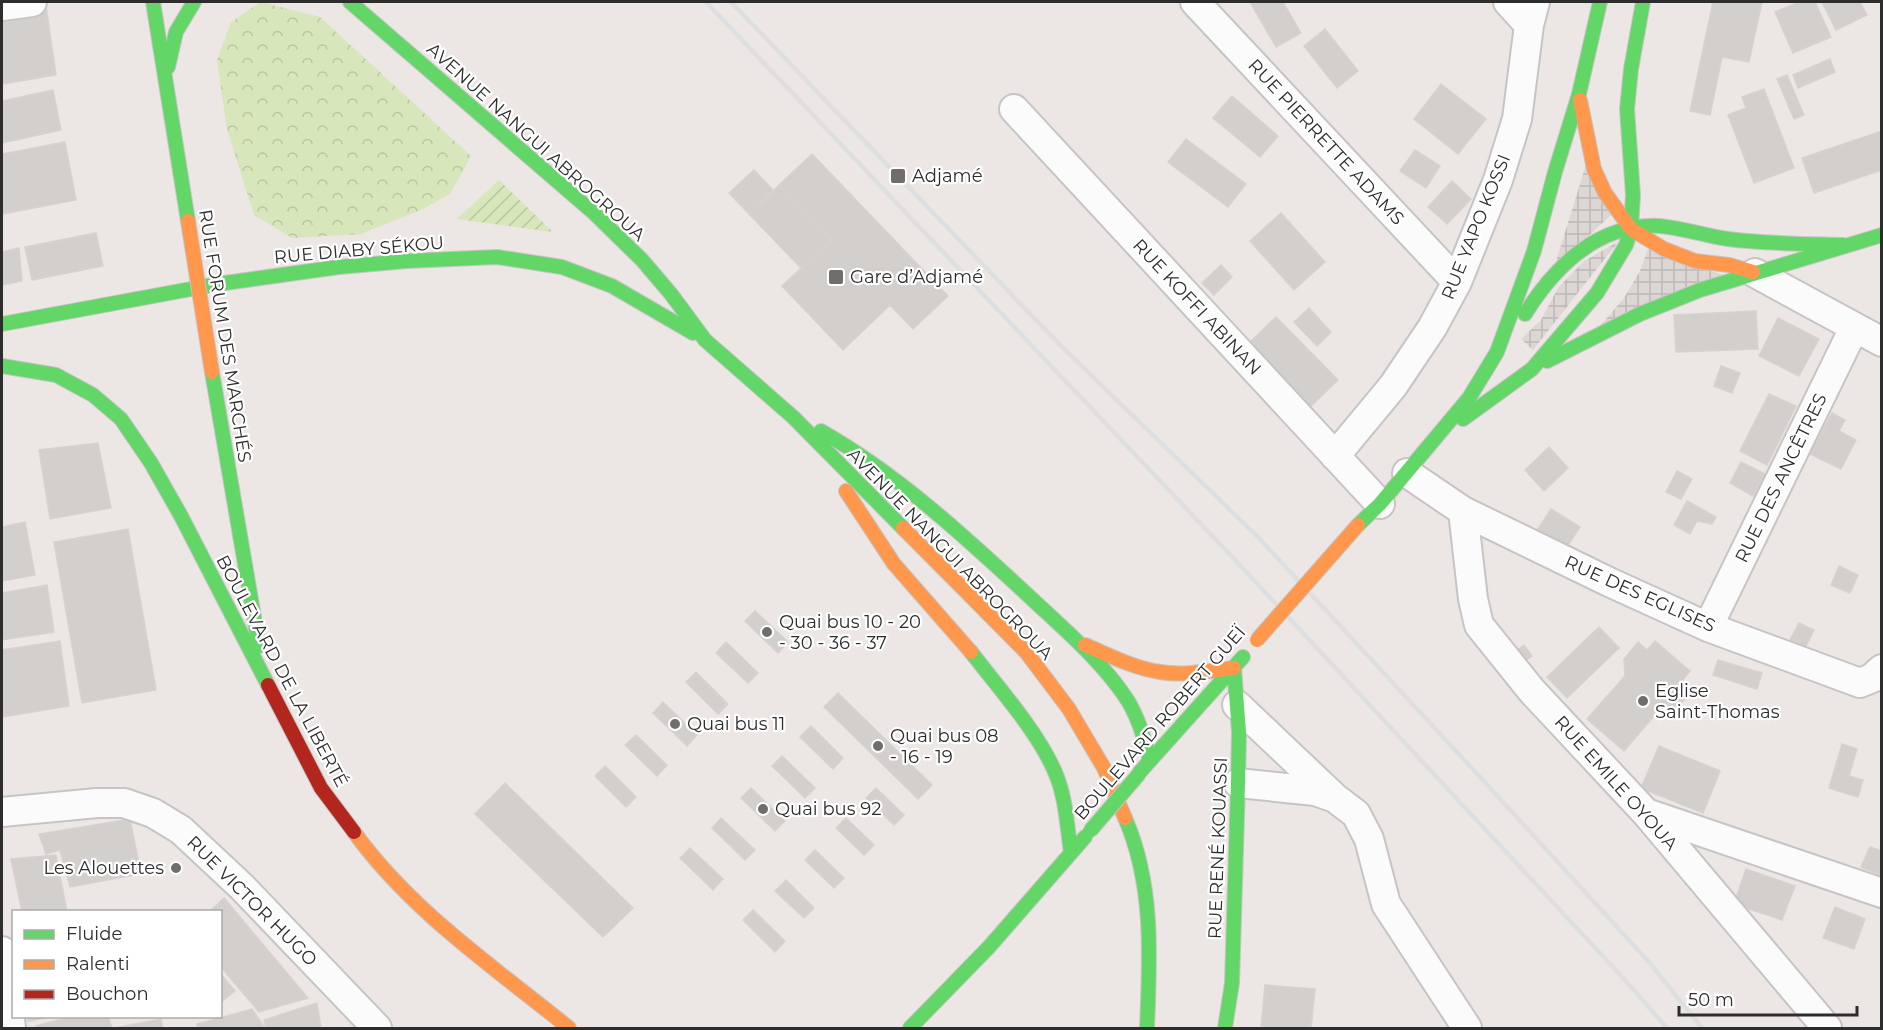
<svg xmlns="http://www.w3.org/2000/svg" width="1883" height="1030" font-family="Montserrat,sans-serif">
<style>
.forest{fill:url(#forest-crowns)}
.garden{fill:url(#garden-furrows)}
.plaza{fill:url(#plaza-grid)}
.building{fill:#d3cfcd;stroke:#d7d2d0;stroke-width:1.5}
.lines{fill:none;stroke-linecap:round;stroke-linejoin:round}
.street-casing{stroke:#c6c4c5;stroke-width:32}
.fast-casing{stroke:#c6c4c5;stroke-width:16}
.slow-casing{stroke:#c6c4c5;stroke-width:16}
.jam-casing{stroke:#c6c4c5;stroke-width:16}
.street{stroke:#fcfbfb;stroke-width:28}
.fast{stroke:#63d668;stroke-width:14}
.slow{stroke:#ff974d;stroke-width:14}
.jam{stroke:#b3261e;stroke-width:14}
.rail{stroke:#dedfe1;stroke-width:4.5}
.fast-bridge-casing{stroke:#c6c4c5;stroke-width:16;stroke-linecap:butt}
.slow-bridge-casing{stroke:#c6c4c5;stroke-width:16;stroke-linecap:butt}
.fast-bridge{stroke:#63d668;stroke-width:14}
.slow-bridge{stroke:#ff974d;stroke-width:14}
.poi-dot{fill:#706e6d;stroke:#fff;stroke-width:2}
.labels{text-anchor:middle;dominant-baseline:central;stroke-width:4.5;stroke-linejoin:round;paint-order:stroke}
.street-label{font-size:18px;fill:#2d2d2d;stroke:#fff}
.poi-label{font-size:18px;fill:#2d2d2d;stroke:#fff;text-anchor:start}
</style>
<defs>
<pattern id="forest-crowns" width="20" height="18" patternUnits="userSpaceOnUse" patternTransform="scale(1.5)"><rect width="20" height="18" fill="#d7e7bb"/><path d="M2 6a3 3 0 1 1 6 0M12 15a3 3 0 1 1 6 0" fill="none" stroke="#b9c6a1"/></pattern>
<pattern id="garden-furrows" width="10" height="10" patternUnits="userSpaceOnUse" patternTransform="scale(1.5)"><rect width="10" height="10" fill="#d7e7bb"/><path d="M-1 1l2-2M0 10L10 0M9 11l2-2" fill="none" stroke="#b9c6a1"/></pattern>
<pattern id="plaza-grid" width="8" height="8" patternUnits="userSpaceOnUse" patternTransform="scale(1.5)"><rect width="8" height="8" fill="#dcd6d4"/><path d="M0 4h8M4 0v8" fill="none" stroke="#bdb8b6"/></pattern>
</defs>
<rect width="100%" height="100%" fill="#ece6e4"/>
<path class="forest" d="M 261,2 L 320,17 L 471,156 L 450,194 L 423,209 L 361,234 L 292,238 L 254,215 L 227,129 L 217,60 L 231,22 Z"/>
<path class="garden" d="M 499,180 L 553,232 L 457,219 Z"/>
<path class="plaza" d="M 1588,158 L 1611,215 L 1554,268 Z
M 1618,242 L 1533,350 L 1521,339 L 1541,320 L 1558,288 L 1584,261 Z
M 1648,249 L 1723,275 L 1600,326 L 1624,298 L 1640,271 Z"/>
<path class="building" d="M 1250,2 L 1283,2 L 1301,33 L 1276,47 Z
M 1713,2 L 1762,2 L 1749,62 L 1722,57 L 1710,115 L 1690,111 Z
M 1799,2 L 1815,2 L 1831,37 L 1793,53 L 1775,12 Z
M 1822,2 L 1860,2 L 1867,15 L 1836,30 Z
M 46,6 L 56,75 L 2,84 L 2,13 Z
M 1325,29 L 1358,71 L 1337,88 L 1304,46 Z
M 1830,59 L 1835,72 L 1798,88 L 1793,75 Z
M 1787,75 L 1804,115 L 1794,119 L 1777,79 Z
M 1441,84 L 1486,119 L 1458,154 L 1414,119 Z
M 1764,89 L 1794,168 L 1754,183 L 1728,115 L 1746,108 L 1742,97 Z
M 53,90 L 61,130 L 2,143 L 2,101 Z
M 1232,96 L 1278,136 L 1260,157 L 1213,118 Z
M 1882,131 L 1882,170 L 1814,193 L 1802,158 Z
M 1186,139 L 1246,184 L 1228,207 L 1168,162 Z
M 65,142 L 76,200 L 2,214 L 2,154 Z
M 1415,150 L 1440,166 L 1426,188 L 1400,171 Z
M 812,154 L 948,296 L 913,329 L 890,305 L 843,350 L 782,286 L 832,239 L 779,185 Z
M 754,170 L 774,191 L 749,214 L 729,193 Z
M 1452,181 L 1471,199 L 1447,224 L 1428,207 Z
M 779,185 L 832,239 L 801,268 L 749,214 Z
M 1281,213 L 1325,262 L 1294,290 L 1250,241 Z
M 96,233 L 103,266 L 32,280 L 25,247 Z
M 19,248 L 22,281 L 2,285 L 2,252 Z
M 1221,265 L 1232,277 L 1214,295 L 1202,283 Z
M 1309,308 L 1331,332 L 1317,346 L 1294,322 Z
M 1756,311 L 1758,349 L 1676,352 L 1674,315 Z
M 1276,317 L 1338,380 L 1308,409 L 1246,346 Z
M 1778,318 L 1819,339 L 1799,376 L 1759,356 Z
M 1721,366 L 1740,373 L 1732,393 L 1714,386 Z
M 1769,394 L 1796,406 L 1767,465 L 1740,451 Z
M 1832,413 L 1845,420 L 1839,431 L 1856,440 L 1841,469 L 1810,454 Z
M 98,443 L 111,508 L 50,519 L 39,450 Z
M 1549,447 L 1568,468 L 1544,491 L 1525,470 Z
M 1741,462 L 1765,474 L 1753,496 L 1730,483 Z
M 1677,471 L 1692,479 L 1681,499 L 1666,492 Z
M 1687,501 L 1716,517 L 1712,524 L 1697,521 L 1690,534 L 1674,525 Z
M 1551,509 L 1580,527 L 1565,550 L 1536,532 Z
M 25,522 L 35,575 L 2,581 L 2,527 Z
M 128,529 L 156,690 L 82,703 L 54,542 Z
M 1839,566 L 1858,575 L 1850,593 L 1831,585 Z
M 47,585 L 54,632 L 2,640 L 2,593 Z
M 755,611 L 788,642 L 778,653 L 745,621 Z
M 1799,623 L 1814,630 L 1805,648 L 1790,640 Z
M 1599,627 L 1619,648 L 1567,698 L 1547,677 Z
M 60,641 L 69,706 L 2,717 L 2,650 Z
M 1655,641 L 1690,671 L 1682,681 L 1693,690 L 1673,713 L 1654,716 L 1624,751 L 1587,719 L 1625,676 L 1624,659 L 1638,642 L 1647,650 Z
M 726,642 L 758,673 L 748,683 L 716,653 Z
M 1524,645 L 1532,656 L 1522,663 L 1514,653 Z
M 1718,660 L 1762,673 L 1757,689 L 1713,675 Z
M 696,672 L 728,704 L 718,714 L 686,682 Z
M 838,693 L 932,785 L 918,799 L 824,707 Z
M 663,702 L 697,735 L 687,746 L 653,713 Z
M 811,726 L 843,758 L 833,769 L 800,737 Z
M 636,735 L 667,765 L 657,776 L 625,745 Z
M 1842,744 L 1857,749 L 1849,776 L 1863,780 L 1858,797 L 1829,788 Z
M 1659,746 L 1720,771 L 1703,813 L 1641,788 Z
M 782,756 L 815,788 L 805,798 L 772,766 Z
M 605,766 L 636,797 L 626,807 L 595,776 Z
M 505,783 L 633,908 L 603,937 L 475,814 Z
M 751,788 L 785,821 L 775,831 L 741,798 Z
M 876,788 L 904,815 L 894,825 L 866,798 Z
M 721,818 L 755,850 L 745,860 L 712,828 Z
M 846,818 L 874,845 L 864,855 L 836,828 Z
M 130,819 L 141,874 L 70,887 L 60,850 L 46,854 L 39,834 Z
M 1870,847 L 1882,851 L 1882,876 L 1861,867 Z
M 690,848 L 723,879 L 713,890 L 680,858 Z
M 815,850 L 844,878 L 834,888 L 805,860 Z
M 56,855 L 67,912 L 22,912 L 11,859 Z
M 1746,869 L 1795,886 L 1782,920 L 1734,904 Z
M 786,880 L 814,908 L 804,918 L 775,891 Z
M 224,898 L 308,998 L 259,1012 L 220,966 L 220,912 L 209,912 Z
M 1835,907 L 1865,919 L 1854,949 L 1823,938 Z
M 753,910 L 785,941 L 775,952 L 743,920 Z
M 220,973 L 235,991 L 220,1003 Z
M 1265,985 L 1315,989 L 1311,1028 L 1261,1028 Z
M 317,1003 L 321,1028 L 266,1028 L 264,1020 Z
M 252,1009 L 265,1028 L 198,1028 L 197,1024 Z
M 28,1016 L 57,1016 L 28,1021 Z
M 73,1016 L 108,1016 L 112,1028 L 37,1028 L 36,1026 Z
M 161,1019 L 163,1028 L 114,1028 Z"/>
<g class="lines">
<g class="street-casing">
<path id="street" d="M 1195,2 L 1457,282
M 1508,2 L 1529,25
M 2,6 L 32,2
M 1014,109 L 1380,504
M 1755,273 L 1882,342
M 1335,456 L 1393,386 L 1432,328 L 1457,282 L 1498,180 L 1517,119 L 1529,25 L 1535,2
M 1407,473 L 1463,511 L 1609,582 L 1708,627 L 1860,683 L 1872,678 L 1882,669
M 1463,511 L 1473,599 L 1479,625 L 1532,691 L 1646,813 L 1827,1028
M 1708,627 L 1854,328
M 1237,705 L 1334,797
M 1238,783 L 1315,791 L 1335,798 L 1356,814 L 1369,839 L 1386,904 L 1467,1028
M 2,812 L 97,803 L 124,803 L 153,813 L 181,830 L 242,887 L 377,1028
M 1646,813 L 1882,893
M 2,951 L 11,1028"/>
</g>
<g class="fast-casing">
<path id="fast" d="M 153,2 L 188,221
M 350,2 L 594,213 L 642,260 L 671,294 L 705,340 L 793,417 L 903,528
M 168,67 L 176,32 L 194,2
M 1525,314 C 1555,266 1599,223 1660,226 C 1683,228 1706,236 1728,239 C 1766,244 1805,244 1843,245
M 2,324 L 218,284 L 339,267 L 407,261 L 497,257 L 562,267 L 612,286 L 693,333
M 1547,361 L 1640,314 L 1700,290 L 1882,235
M 2,366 L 56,375 L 93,395 L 121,419 L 151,463 L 181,516 L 268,685
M 212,372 L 259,646
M 1463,419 L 1532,369 L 1597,293 L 1626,245 L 1631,229 L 1633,195 L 1627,109 L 1631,69 L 1643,2
M 821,431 C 900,476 965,537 1031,598 C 1065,630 1103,662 1128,701 C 1139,719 1145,740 1150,761
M 1358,525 L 1380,504 L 1469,398 L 1497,352 L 1534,251 L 1555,172 L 1579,94 L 1600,2
M 971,652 C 998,687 1038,732 1055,772 C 1066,797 1067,826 1071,853
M 1139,773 L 1243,657
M 1125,818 C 1154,884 1150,957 1147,1028
M 910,1028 L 989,947 L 1085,837
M 1225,1028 L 1232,983 L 1238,783 L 1239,732 L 1234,668"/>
</g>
<g class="slow-casing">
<path id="slow" d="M 1580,100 L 1594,169 L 1605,193 L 1631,229 L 1664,249 L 1695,261 L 1729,265 L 1753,272
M 846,491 L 894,564 L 971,652
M 903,528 L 1026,652 L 1069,709 L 1104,768 L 1125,818
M 1085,645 C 1109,655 1133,668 1160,672 C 1184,676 1209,671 1234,668
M 354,832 C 411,911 494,967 569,1028"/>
</g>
<g class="jam-casing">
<path id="jam" d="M 268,685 L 321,788 L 354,832"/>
</g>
<use href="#street" class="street"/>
<use href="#fast" class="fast"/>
<use href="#slow" class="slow"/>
<use href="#jam" class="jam"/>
<path class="rail" d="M 706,2 L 1237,562 L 1625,980 L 1667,1028
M 731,2 L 1060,345 L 1258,537 L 1481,778 L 1648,961 L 1702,1028"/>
<g class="fast-bridge-casing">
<path id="fast-bridge" d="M 1090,831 L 1139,774"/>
</g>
<g class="slow-bridge-casing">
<path id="slow-bridge" d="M 188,221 L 212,372
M 1257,640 L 1358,525"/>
</g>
<use href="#fast-bridge" class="fast-bridge"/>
<use href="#slow-bridge" class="slow-bridge"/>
</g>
<g class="poi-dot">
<rect x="890" y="168" width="16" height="16" rx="3"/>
<rect x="828" y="269" width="16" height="16" rx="3"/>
<circle cx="767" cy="632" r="6"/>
<circle cx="1643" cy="701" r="6"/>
<circle cx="675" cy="724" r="6"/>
<circle cx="878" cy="746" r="6"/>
<circle cx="763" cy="809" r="6"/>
<circle cx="176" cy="868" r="6"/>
</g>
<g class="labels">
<g class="street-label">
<text transform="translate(536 142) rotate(42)">AVENUE NANGUI ABROGROUA</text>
<text transform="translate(1326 142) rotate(47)">RUE PIERRETTE ADAMS</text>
<text transform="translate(1476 227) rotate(-68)">RUE YAPO KOSSI</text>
<text transform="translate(359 250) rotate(-5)">RUE DIABY SÉKOU</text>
<text transform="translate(1197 307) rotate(47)">RUE KOFFI ABINAN</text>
<text transform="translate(225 336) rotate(81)">RUE FORUM DES MARCHÉS</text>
<text transform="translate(1781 478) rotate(-64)">RUE DES ANCÊTRES</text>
<text transform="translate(950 554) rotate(46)">AVENUE NANGUI ABROGROUA</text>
<text transform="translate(1640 594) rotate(24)">RUE DES EGLISES</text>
<text transform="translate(282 671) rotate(62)">BOULEVARD DE LA LIBERTÉ</text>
<text transform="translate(1160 723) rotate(-49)">BOULEVARD ROBERT GUEÏ</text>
<text transform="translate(1616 783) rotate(48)">RUE EMILE OYOUA</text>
<text transform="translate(1218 848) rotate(-88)">RUE RENÉ KOUASSI</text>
<text transform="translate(252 901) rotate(45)">RUE VICTOR HUGO</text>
</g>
<g class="poi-label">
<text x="912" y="176">Adjamé</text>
<text x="850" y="277">Gare d’Adjamé</text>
<text x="779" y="622">Quai bus 10 - 20<tspan x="779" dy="21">- 30 - 36 - 37</tspan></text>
<text x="1655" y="691">Eglise<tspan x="1655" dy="21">Saint-Thomas</tspan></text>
<text x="687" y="724">Quai bus 11</text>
<text x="890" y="736">Quai bus 08<tspan x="890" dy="21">- 16 - 19</tspan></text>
<text x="775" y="809">Quai bus 92</text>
<text x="164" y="868" text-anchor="end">Les Alouettes</text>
</g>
</g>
<rect width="1883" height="1030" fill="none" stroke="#2d2d2d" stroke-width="6"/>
<rect x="12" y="910" width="210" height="108" fill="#ffffff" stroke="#ababab" stroke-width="1.5"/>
<rect x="24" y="930" width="30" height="9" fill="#63d668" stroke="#ababab" stroke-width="1.5"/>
<text x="66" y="940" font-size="18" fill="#2d2d2d">Fluide</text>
<rect x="24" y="960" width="30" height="9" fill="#ff974d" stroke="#ababab" stroke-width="1.5"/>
<text x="66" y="970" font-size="18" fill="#2d2d2d">Ralenti</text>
<rect x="24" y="990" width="30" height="9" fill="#b3261e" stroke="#ababab" stroke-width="1.5"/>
<text x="66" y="1000" font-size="18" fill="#2d2d2d">Bouchon</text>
<path d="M1679 1006v9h178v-9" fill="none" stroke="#2d2d2d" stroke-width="3"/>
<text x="1688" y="1006" font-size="18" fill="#2d2d2d" stroke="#ffffff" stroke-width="4.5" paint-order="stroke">50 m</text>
</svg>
